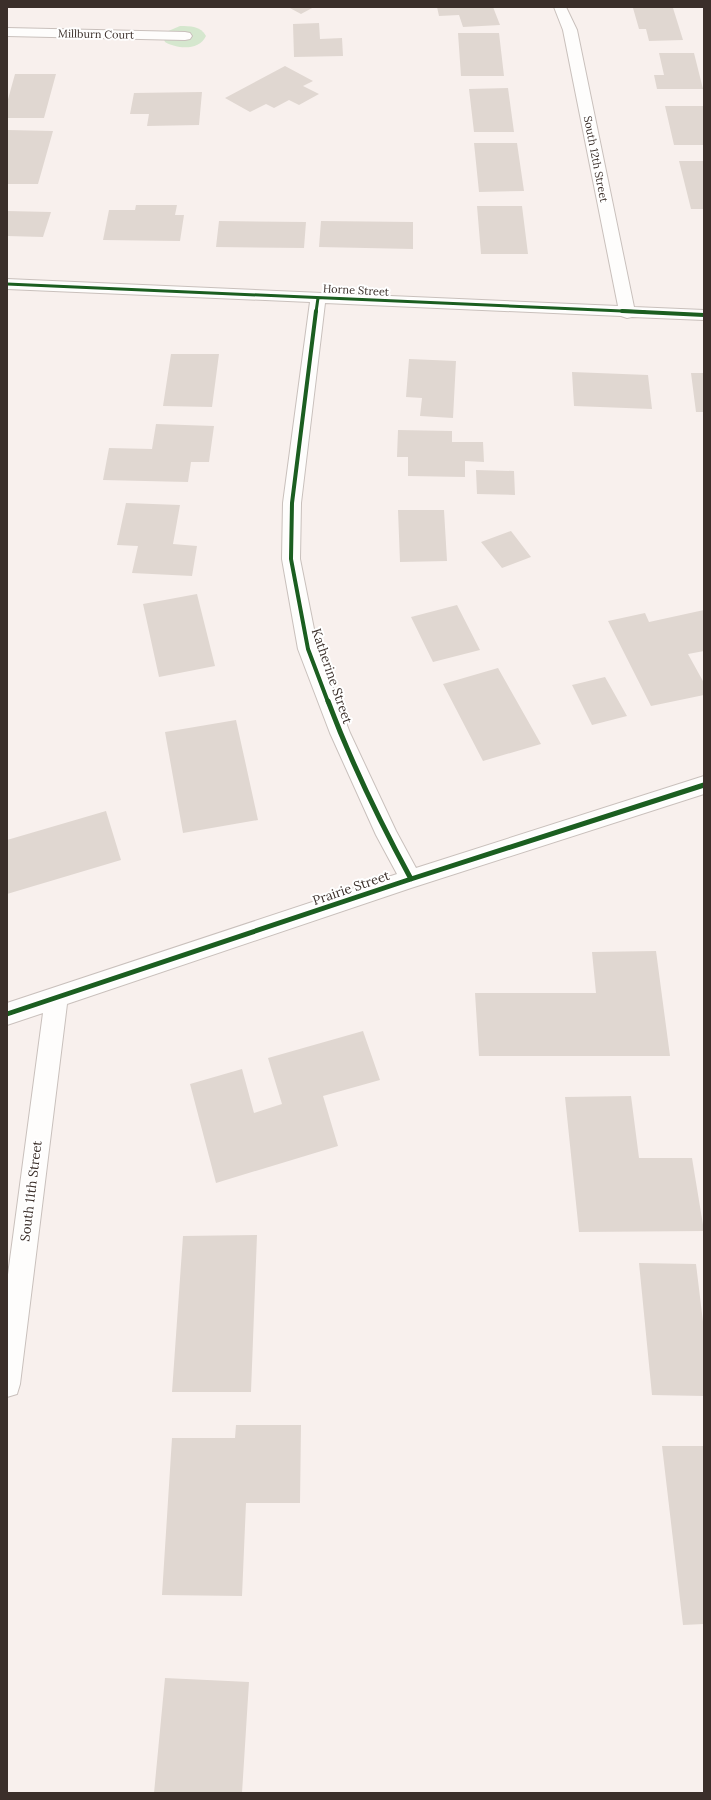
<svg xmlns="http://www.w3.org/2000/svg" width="711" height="1800" font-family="Lora,serif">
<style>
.green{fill:#d5e7ce}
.building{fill:#e0d7d1}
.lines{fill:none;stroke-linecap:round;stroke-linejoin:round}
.minor-casing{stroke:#c9c0bc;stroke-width:2}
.minor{fill:#fefdfc;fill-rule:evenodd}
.cycleway-far2-casing{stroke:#fff;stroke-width:4.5}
.cycleway-far1-casing{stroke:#fff;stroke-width:6}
.cycleway-casing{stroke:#fff;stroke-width:8}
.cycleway-far2{stroke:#1b5e20;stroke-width:3}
.cycleway-far1{stroke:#1b5e20;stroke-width:4}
.cycleway{stroke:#1b5e20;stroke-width:5}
.labels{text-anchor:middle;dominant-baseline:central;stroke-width:4;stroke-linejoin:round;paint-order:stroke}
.far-street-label{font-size:11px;fill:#3b2f2a;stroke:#fff}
.street-label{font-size:13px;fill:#3b2f2a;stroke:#fff}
</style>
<rect width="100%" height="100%" fill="#f8f0ed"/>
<path class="green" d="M 180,26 C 190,26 201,26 206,36 C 199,51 177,49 165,42 L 163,37 L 166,32 Z"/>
<path class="building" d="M 288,7 L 314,7 L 301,14 Z
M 437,7 L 493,7 L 500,25 L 463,27 L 459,15 L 439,16 Z
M 633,8 L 673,8 L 683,40 L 649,41 L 646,29 L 639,29 Z
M 319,23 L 320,39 L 342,38 L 343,56 L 294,57 L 293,24 Z
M 458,33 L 499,33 L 504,76 L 461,76 Z
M 659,53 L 694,53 L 703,89 L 657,89 L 654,75 L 664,75 Z
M 285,66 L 313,81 L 303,86 L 319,94 L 299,105 L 289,100 L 274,108 L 266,104 L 250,112 L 225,98 Z
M 15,74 L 56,74 L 44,118 L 7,118 L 7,103 Z
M 508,88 L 514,132 L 474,132 L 469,89 Z
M 202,92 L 199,125 L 147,126 L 149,114 L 130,114 L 134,93 Z
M 665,106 L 704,106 L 704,145 L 674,145 Z
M 8,130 L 53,131 L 38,184 L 7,184 Z
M 474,143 L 517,143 L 524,191 L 479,192 Z
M 679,161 L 704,161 L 704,209 L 691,209 Z
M 136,205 L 177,205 L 175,215 L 184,215 L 180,241 L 103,240 L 109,210 L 135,210 Z
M 477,206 L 522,206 L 528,254 L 481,254 Z
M 7,211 L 51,212 L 43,237 L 7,236 Z
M 219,221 L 306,222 L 304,248 L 216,247 Z
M 321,221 L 413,222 L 413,249 L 319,247 Z
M 171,354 L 219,354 L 212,407 L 163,406 Z
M 409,359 L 456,361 L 453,418 L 420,416 L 422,398 L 406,397 Z
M 572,372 L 648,375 L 652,409 L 574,406 Z
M 691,373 L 704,373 L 704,412 L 696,412 Z
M 156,424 L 214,426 L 209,462 L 191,462 L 188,482 L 103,480 L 109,448 L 152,449 Z
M 398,430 L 452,431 L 452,442 L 483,442 L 484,462 L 465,461 L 465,477 L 408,476 L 408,457 L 397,457 Z
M 476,470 L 514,471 L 515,495 L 477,494 Z
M 126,503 L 180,505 L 173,544 L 197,546 L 192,576 L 132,573 L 138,546 L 117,545 Z
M 398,510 L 444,510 L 447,561 L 400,562 Z
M 511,531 L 531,557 L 502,568 L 481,542 Z
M 197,594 L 215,666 L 159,677 L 143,604 Z
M 457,605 L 480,650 L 433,662 L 411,617 Z
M 704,610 L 704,651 L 688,654 L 704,683 L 704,695 L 651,706 L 608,621 L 645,613 L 649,622 Z
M 498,668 L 541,744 L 483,761 L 443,684 Z
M 605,677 L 627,716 L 592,725 L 572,685 Z
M 236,720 L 258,820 L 183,833 L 165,732 Z
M 106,811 L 121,860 L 7,894 L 7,840 Z
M 656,951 L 670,1056 L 479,1056 L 475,993 L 596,993 L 592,952 Z
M 363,1031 L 380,1080 L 323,1096 L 338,1146 L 216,1183 L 190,1084 L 242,1069 L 254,1113 L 282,1104 L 268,1058 Z
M 631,1096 L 639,1158 L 692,1158 L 704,1231 L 579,1232 L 565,1097 Z
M 257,1235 L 251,1392 L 172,1392 L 183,1236 Z
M 639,1263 L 696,1264 L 704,1330 L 704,1396 L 652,1395 Z
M 236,1425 L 301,1425 L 300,1503 L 246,1503 L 242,1596 L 162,1595 L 172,1438 L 235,1438 Z
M 662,1446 L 704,1446 L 704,1624 L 683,1625 Z
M 165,1678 L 249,1682 L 242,1793 L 154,1793 Z"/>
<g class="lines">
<g class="minor-casing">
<path id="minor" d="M 554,7 L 566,7 L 577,30 L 634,307 L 704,310 L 704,320 L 632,317 L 627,318 L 621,316 L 325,303 L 301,503 L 300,559 L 318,649 L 350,733 L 396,831 L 416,868 L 704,776 L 704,794 L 411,888 L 67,1004 L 20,1384 L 17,1394 L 7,1397 L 7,1282 L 43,1013 L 7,1025 L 7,1003 L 397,874 L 376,835 L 330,733 L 298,649 L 282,559 L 283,503 L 310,302 L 7,289 L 7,279 L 618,306 L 563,30 Z
M 7,28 L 185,32 L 190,33 L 192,36 L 190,39 L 185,40 L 7,36 Z"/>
</g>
<use href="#minor" class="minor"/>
<g class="cycleway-far2-casing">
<path id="cycleway-far2" d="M 7,284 L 645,312
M 316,312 L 318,298"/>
</g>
<g class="cycleway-far1-casing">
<path id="cycleway-far1" d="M 316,311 L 292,503 L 291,559 L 308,649 L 328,702
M 622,311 L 704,315"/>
</g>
<g class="cycleway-casing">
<path id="cycleway" d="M 328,701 C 351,762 380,822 411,879
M 7,1014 L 411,879 L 704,785"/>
</g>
<use href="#cycleway-far2" class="cycleway-far2"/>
<use href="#cycleway-far1" class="cycleway-far1"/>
<use href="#cycleway" class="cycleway"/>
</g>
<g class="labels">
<g class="far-street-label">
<text transform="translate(96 34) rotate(1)">Millburn Court</text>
<text transform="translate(596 159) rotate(79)">South 12th Street</text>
<text transform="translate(356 290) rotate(3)">Horne Street</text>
</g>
<g class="street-label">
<text transform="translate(332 676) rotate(71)">Katherine Street</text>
<text transform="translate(351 888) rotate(-19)">Prairie Street</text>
<text transform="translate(31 1191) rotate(-83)">South 11th Street</text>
</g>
</g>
<rect width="711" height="1800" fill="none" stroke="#3b2f2a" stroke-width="16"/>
</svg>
